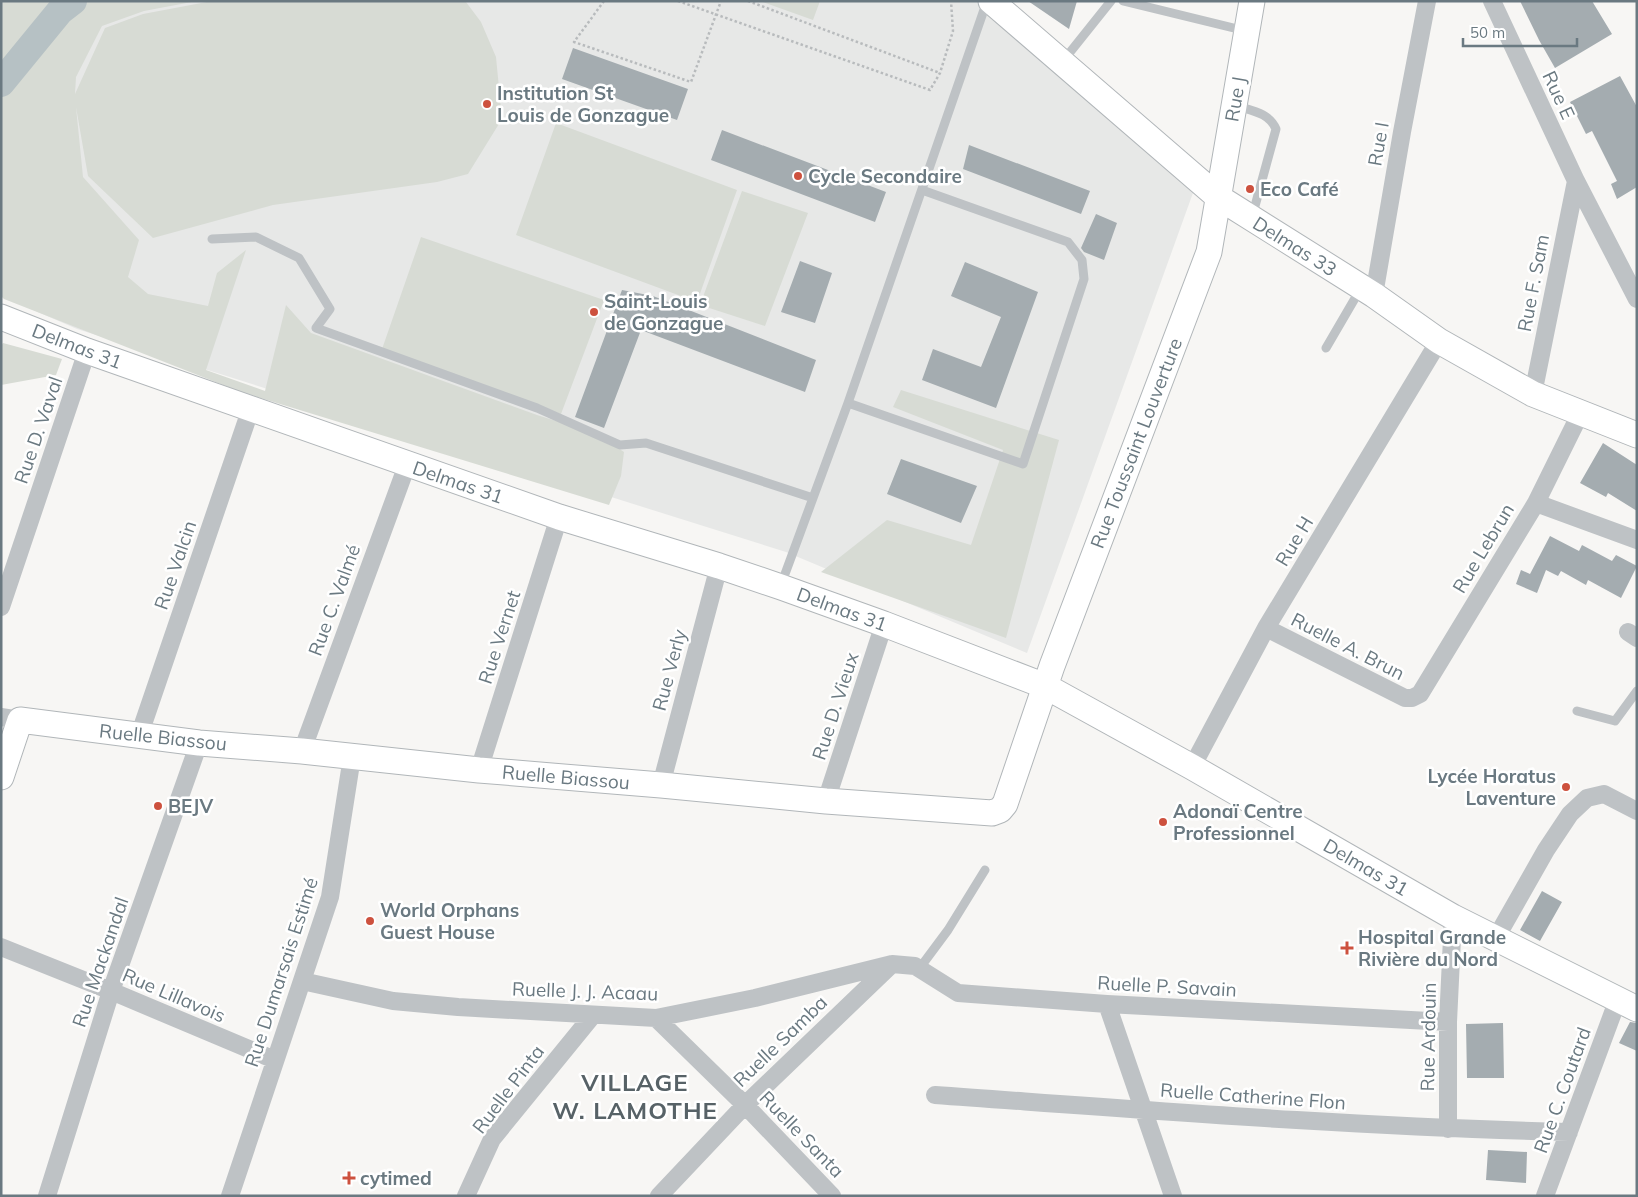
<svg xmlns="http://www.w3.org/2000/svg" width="1638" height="1197" font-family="Mulish,sans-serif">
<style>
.built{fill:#e7e8e7}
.green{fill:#d7dbd4}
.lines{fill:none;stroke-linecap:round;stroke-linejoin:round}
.river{stroke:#b6c1c4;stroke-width:28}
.building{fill:#a4acb0}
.secondary-casing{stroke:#b1b6b9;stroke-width:27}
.path{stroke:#b8bbbd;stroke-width:2.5;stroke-dasharray:2.5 2.5;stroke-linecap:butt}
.lane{stroke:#bec2c5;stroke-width:9}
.street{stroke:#bec2c5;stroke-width:18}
.secondary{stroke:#fff;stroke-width:25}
.poi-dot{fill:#cd513e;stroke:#fff;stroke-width:2}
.labels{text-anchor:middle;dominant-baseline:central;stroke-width:5;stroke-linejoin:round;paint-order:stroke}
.poi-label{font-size:19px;font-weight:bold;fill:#6a7981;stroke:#fff;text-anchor:start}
.street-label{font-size:19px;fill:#6a7981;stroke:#fff}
.district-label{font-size:24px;font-weight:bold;letter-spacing:1px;fill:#576267;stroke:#fff}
</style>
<rect width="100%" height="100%" fill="#f7f6f4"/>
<path class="built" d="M 1,1 L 990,1 L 1198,179 L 1027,653 L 786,552 L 77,329 L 1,296 Z"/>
<path class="green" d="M 1,1 L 197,1 L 144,11 L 102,26 L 76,77 L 75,94 L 105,28 L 143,14 L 212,1 L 466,2 L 481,22 L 496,57 L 502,119 L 468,174 L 437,182 L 273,205 L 153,238 L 88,176 L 76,107 L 83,177 L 139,240 L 128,277 L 148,294 L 208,306 L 217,273 L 246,250 L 206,370 L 265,391 L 286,305 L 311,333 L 537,415 L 595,433 L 624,452 L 621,476 L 609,505 L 241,392 L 4,299 L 1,296 Z
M 760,1 L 820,1 L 813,20 Z
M 556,123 L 737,190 L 697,302 L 516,235 Z
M 742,191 L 808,213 L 765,326 L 700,305 Z
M 421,237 L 604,300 L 561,414 L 381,352 Z
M 3,343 L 62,359 L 56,375 L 1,385 L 1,346 Z
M 901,390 L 1059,440 L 1006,638 L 821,572 L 887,520 L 971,545 L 1003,450 L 893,407 Z"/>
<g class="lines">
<path class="river" d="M 1,83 L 60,11 L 73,1"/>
</g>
<path class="building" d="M 1028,1 L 1077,1 L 1069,29 Z
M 1520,1 L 1592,1 L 1612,34 L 1555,68 L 1539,40 Z
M 573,48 L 688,89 L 677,120 L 562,79 Z
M 1620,76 L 1637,107 L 1637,187 L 1617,199 L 1611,184 L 1617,181 L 1592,131 L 1586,134 L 1570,102 Z
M 722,130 L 886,192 L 875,222 L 711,160 Z
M 969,145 L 1090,191 L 1081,214 L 963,169 Z
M 1096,214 L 1117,223 L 1104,260 L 1084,252 L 1081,248 Z
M 800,261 L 832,273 L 815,323 L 781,312 Z
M 965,262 L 1038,292 L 996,408 L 922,380 L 933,349 L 981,367 L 1001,317 L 951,296 Z
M 622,290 L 653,296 L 816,360 L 805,392 L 641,330 L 604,428 L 575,417 Z
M 1603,443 L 1637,465 L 1637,511 L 1608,493 L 1606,497 L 1580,483 Z
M 901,459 L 977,486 L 961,523 L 887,494 Z
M 1550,536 L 1579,551 L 1582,545 L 1612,561 L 1616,555 L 1637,566 L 1621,598 L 1588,580 L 1586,585 L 1561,571 L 1558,576 L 1546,570 L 1537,593 L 1516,584 L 1521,570 L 1530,574 Z
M 1542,891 L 1562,902 L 1540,941 L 1520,930 Z
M 1630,1022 L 1637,1023 L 1637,1051 L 1619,1043 Z
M 1503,1023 L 1504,1078 L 1467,1078 L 1466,1024 Z
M 1488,1150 L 1527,1152 L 1526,1183 L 1486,1180 Z"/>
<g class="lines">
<g class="secondary-casing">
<path id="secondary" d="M 991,1 L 1218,197 L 1374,295 L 1439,341 L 1533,394 L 1637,435
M 1,317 L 87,351 L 559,517 L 719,566 L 781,587 L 884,624 L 1045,686 L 1192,767 L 1453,917 L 1637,1009
M 1,777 L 20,720 L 199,743 L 302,751 L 479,770 L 661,785 L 826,801 L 992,813 L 1000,810 L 1005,804 L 1052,666 L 1209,252 L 1252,1"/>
</g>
<path class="path" d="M 604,1 L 574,42 L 691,82 L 721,1
M 678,1 L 930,90 L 940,73 L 953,31 L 951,1
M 748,1 L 940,73"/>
<path class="lane" d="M 1123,1 L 1246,31
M 1063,61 L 1111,1
M 1237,106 C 1253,111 1269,113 1276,129 L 1252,217
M 212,239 L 256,237 L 299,258 L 330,309 L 316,328 L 537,408 L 620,445 L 646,443 L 813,498
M 1326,348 L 1361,288
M 848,403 L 1023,464 L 1084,279 L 1082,260 L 1068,242 L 922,190
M 785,574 L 848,403 L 987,1
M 1577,711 L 1615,721 L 1637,691
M 919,969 L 948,930 L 985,870"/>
<path class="street" d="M 1492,1 L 1576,181 L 1637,299
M 1374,295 L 1402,132 L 1427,1
M 1533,394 L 1576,181
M 1536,503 L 1637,540
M 1,607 L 87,351
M 1266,628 L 1405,698 L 1412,698 L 1420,694 L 1536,503 L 1580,414
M 1628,632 L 1637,638
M 1,717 L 20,720
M 139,736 L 251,408
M 302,751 L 407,465
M 1192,767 L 1266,628 L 1439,341
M 479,770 L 559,517
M 661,785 L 719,566
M 826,801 L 884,624
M 1496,938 L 1546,850 L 1570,814 L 1587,798 L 1604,794 L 1637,811
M 1,947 L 111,991 L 275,1060
M 302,981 L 393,1001 L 458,1007 L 656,1018 L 755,998 L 892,964 L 915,966 L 958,993 L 1107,1004 L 1448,1022
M 1107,1004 L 1173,1196
M 656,1018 L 745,1105 L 832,1196
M 935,1095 C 1146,1110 1357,1127 1569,1132
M 1448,1129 L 1448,1022 L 1453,917
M 47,1196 L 111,991 L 199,743
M 230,1196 L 330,897 L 352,757
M 466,1196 L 492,1139 L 593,1015
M 659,1196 L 745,1105 L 892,964
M 1545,1196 L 1618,999"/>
<use href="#secondary" class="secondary"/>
</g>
<g class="poi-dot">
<circle cx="487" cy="104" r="5"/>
<circle cx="798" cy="176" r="5"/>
<circle cx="1250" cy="189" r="5"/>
<circle cx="594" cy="312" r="5"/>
<circle cx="1566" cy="787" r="5"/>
<circle cx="158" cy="806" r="5"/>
<circle cx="1163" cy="822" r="5"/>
<circle cx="370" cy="921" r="5"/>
<path d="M1344.5 940.5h5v5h5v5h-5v5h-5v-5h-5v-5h5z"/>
<path d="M346.5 1170.5h5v5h5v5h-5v5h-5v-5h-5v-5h5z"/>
</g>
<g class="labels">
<g class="poi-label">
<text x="497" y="93">Institution St<tspan x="497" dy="22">Louis de Gonzague</tspan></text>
<text x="808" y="176">Cycle Secondaire</text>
<text x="1260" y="189">Eco Café</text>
<text x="604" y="301">Saint-Louis<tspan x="604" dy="22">de Gonzague</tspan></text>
<text x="1556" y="776" text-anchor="end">Lycée Horatus<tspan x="1556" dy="22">Laventure</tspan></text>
<text x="168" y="806">BEJV</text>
<text x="1173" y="811">Adonaï Centre<tspan x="1173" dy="22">Professionnel</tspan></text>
<text x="380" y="910">World Orphans<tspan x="380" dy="22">Guest House</tspan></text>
<text x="1358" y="937">Hospital Grande<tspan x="1358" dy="22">Rivière du Nord</tspan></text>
<text x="360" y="1178">cytimed</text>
</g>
<g class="street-label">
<text transform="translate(1559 95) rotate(65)">Rue E</text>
<text transform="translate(1235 99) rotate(-80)">Rue J</text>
<text transform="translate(1378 144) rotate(-80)">Rue I</text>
<text transform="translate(1295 246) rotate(32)">Delmas 33</text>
<text transform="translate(1533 283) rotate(-79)">Rue F. Sam</text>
<text transform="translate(77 346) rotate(21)">Delmas 31</text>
<text transform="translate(38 430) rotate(-71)">Rue D. Vaval</text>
<text transform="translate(1136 443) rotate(-69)">Rue Toussaint Louverture</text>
<text transform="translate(458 482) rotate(19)">Delmas 31</text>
<text transform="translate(1294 541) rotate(-59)">Rue H</text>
<text transform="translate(1483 548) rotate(-59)">Rue Lebrun</text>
<text transform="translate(175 565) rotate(-71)">Rue Valcin</text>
<text transform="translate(334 600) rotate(-70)">Rue C. Valmé</text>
<text transform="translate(842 609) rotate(20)">Delmas 31</text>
<text transform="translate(499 637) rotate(-72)">Rue Vernet</text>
<text transform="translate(1348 646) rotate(27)">Ruelle A. Brun</text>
<text transform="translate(669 670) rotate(-75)">Rue Verly</text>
<text transform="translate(835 706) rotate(-72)">Rue D. Vieux</text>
<text transform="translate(163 737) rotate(6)">Ruelle Biassou</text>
<text transform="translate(566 777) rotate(5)">Ruelle Biassou</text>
<text transform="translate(1366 867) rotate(30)">Delmas 31</text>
<text transform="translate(100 962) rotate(-71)">Rue Mackandal</text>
<text transform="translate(281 972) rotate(-72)">Rue Dumarsais Estimé</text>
<text transform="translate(1167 986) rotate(3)">Ruelle P. Savain</text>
<text transform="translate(585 991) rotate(2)">Ruelle J. J. Acaau</text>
<text transform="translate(174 995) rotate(23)">Rue Lillavois</text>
<text transform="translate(1428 1037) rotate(-89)">Rue Ardouin</text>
<text transform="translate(780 1041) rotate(-44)">Ruelle Samba</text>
<text transform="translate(508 1089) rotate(-53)">Ruelle Pinta</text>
<text transform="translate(1562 1090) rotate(-70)">Rue C. Coutard</text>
<text transform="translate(1253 1096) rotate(4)">Ruelle Catherine Flon</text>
<text transform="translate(802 1134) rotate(46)">Ruelle Santa</text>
</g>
<g class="district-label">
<text x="635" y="1082">VILLAGE<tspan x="635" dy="28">W. LAMOTHE</tspan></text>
</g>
</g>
<rect width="1638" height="1197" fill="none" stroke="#6a7981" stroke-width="5"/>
<path d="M1463 38v8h114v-8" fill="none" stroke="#6a7981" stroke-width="2.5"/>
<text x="1470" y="38" font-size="15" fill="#6a7981" stroke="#ffffff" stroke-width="4" paint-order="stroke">50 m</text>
</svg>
